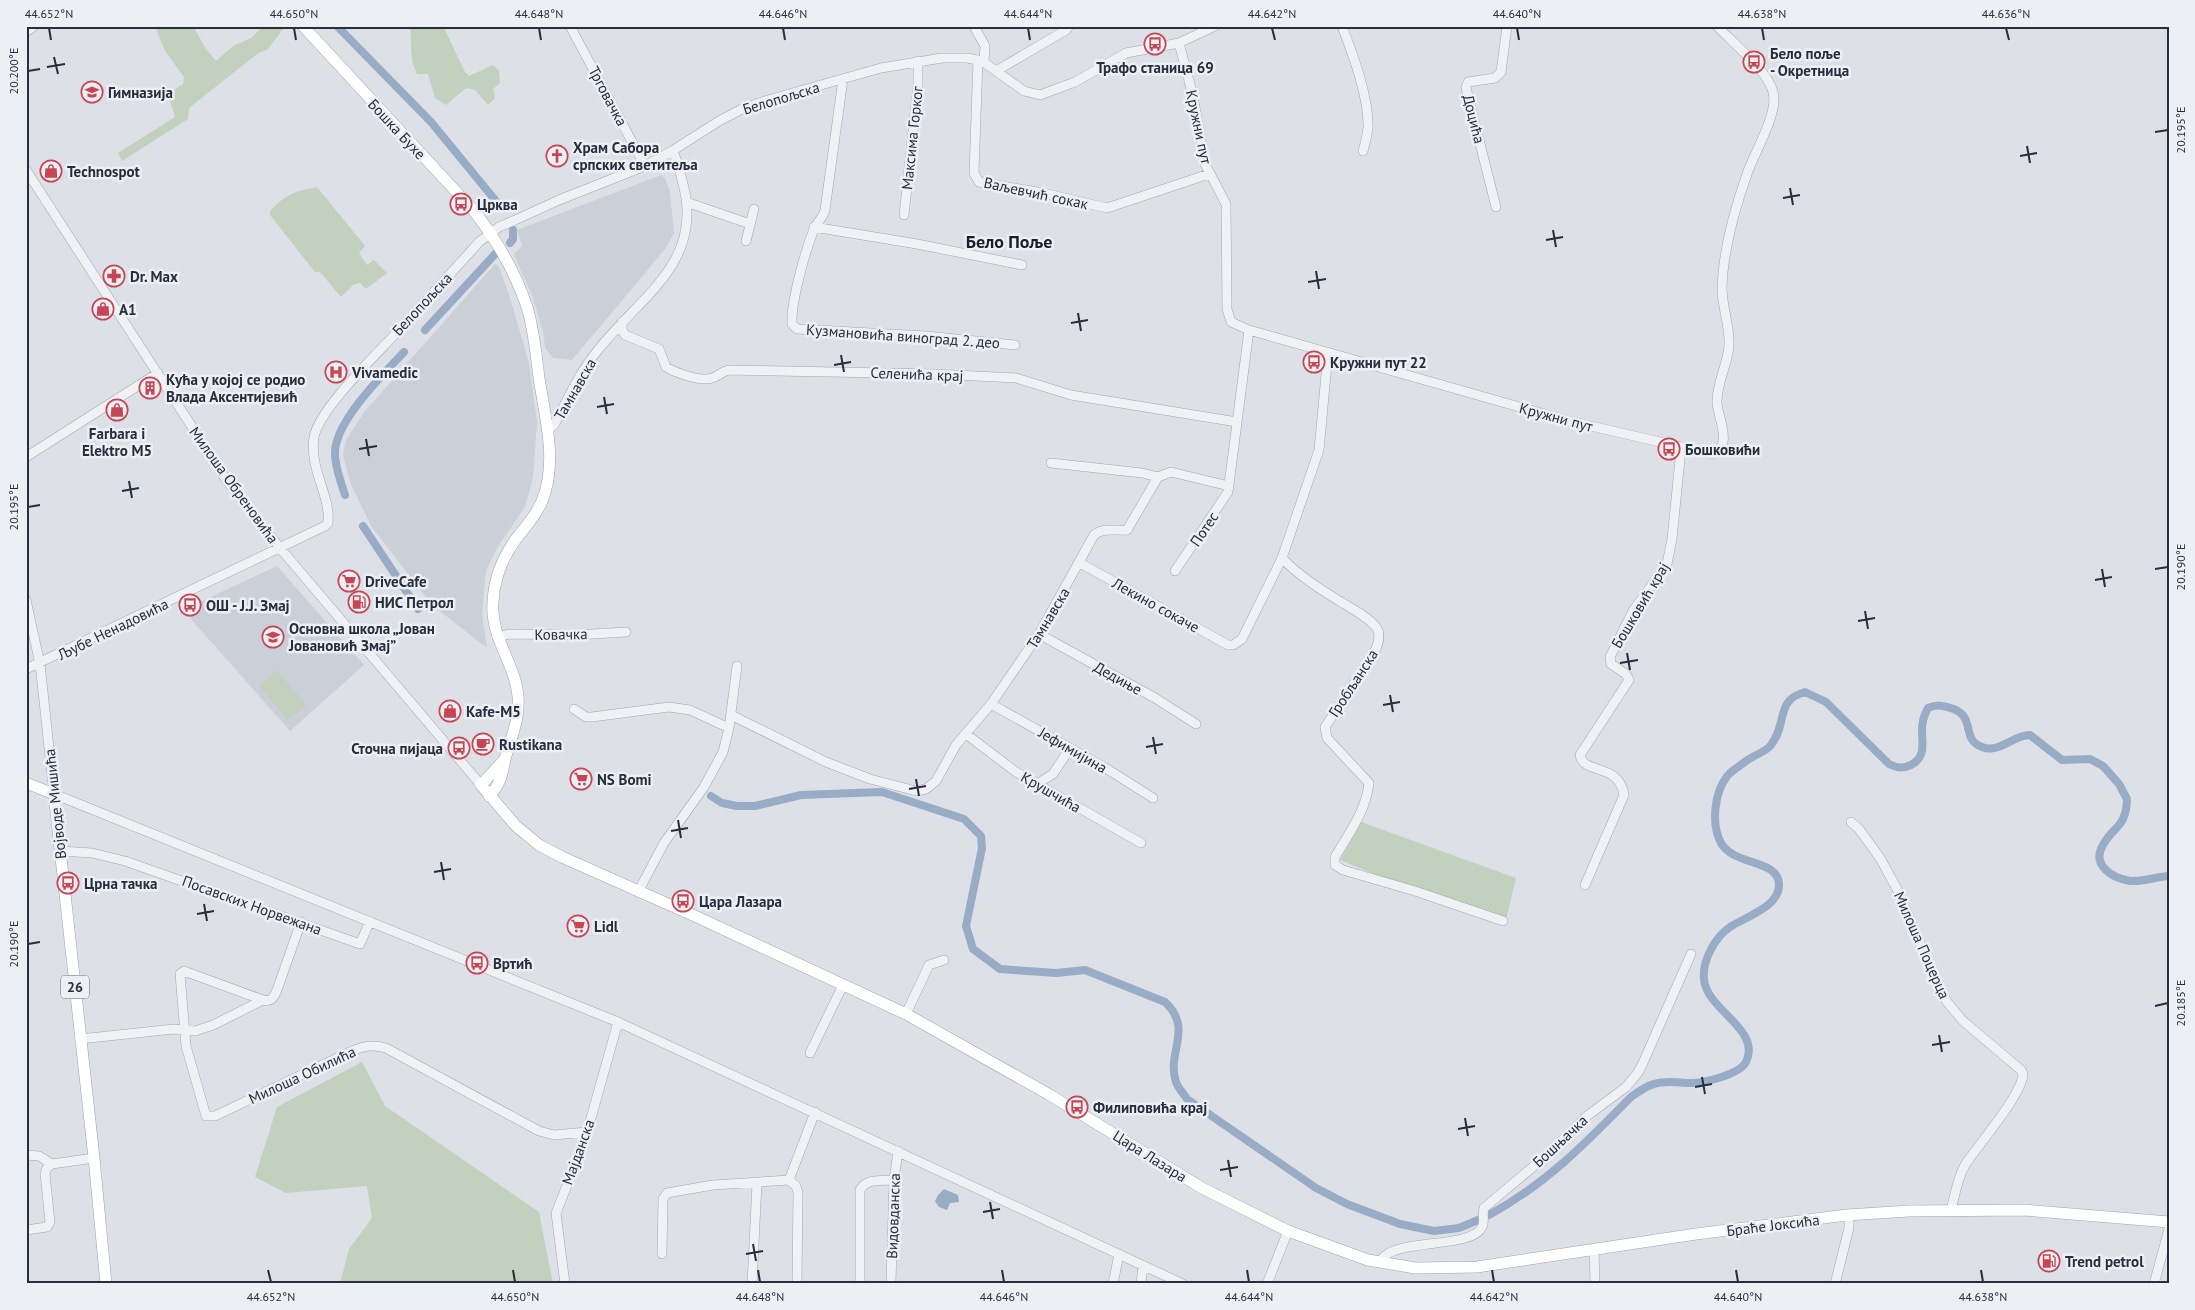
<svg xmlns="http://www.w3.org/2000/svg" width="2195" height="1310" font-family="'PT Sans',sans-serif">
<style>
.built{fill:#cbcfd8}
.green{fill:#c2d0be}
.water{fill:#99acc5}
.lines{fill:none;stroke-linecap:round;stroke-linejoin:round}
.canal{stroke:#99acc5;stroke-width:8}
.minor-casing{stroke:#a3a7b0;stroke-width:10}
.major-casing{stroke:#9da4b1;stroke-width:12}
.minor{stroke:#eff1f5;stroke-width:9}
.major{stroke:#fff;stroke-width:11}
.ticks{fill:none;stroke:#272e3c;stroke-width:2}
.labels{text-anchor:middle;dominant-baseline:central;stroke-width:5;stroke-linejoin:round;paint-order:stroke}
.shield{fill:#eceff4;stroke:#626873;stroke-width:1}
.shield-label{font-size:14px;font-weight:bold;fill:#272e3c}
.poi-label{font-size:15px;font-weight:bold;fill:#272e3c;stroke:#eceff4;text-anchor:start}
.street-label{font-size:15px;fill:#272e3c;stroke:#eceff4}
.quarter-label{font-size:18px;font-weight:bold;fill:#191f2c;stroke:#eceff4}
.neatline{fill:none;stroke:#272e3c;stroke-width:2}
.ticks-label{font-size:12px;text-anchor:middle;fill:#272e3c}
</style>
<rect width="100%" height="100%" fill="#dde0e6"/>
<path class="built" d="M 661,175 L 665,178 L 670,192 L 674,233 L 665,249 L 572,360 L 553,358 L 545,348 L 543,332 L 533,298 L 514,254 L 522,246 L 517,230 Z
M 495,264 L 499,267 L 510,298 L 529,363 L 537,423 L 533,477 L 525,507 L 497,548 L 486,571 L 482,614 L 487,648 L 432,605 L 371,526 L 350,482 L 343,455 L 346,440 L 365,411 Z
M 277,566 L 364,665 L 290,731 L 183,610 Z"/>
<path class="green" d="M 155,26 L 193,26 L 206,49 L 216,61 L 233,46 L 251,38 L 263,26 L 281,26 L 283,29 L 268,49 L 257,54 L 189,108 L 188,119 L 122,161 L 118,153 L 175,117 C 170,97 164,96 183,84 L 184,77 L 165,51 Z
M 410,26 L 443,26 L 465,72 L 469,76 L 493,65 L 499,71 L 500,83 L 493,89 L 495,98 L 488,105 L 475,90 L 466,88 L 446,105 L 435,98 L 428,74 L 417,74 C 409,60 412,42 410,26 Z
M 317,187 L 365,246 L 359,253 L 367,265 L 374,260 L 387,273 L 366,289 L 360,283 L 353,285 L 341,297 L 320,272 L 315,272 L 270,215 L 270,211 C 285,195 295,191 317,187 Z
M 277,670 L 306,705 L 288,720 L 259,686 Z
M 1361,822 L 1516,878 L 1506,919 L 1415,891 L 1340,860 Z
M 362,1062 L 385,1106 L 539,1212 L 553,1284 L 340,1284 L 349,1249 L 372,1218 L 367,1186 L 286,1193 L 255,1177 L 277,1107 Z"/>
<path class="water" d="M 944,1189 L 958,1195 L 959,1202 L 950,1203 L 947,1210 L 939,1207 L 935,1201 L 938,1195 Z"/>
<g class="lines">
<path class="canal" d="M 337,26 L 431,122 L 500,206
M 510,243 L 513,239 L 513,230
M 425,330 L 497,252
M 345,495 C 341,482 335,467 335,454 C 334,422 383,375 404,352
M 363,526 L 418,609
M 711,796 L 722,803 L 737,806 L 755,806 L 801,795 L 882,792 L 964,819 L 981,836 L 982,848 L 966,926 L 973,949 L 1000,969 L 1056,973 L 1085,970 L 1165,1002 C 1194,1029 1166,1052 1176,1082 C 1178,1088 1184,1094 1187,1099 L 1316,1188 L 1347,1204 L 1400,1224 L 1434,1231 L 1459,1228 L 1478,1220
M 1489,1215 C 1546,1184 1586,1143 1631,1097 C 1638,1092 1646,1086 1654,1084 C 1666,1080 1679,1083 1691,1083 C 1705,1083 1740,1074 1746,1062 C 1762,1029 1706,1010 1704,979 C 1702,961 1715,937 1730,927 C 1745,917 1780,907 1779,884 C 1778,859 1734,866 1721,843 C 1711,824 1714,792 1728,775 C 1733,770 1741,765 1746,761 C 1754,755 1766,752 1771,745 C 1788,723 1775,700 1805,692 L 1826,702 L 1889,764 C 1897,768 1902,769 1911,765 C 1926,757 1922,745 1922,730 C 1922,722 1924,715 1928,708 C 1935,705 1939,705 1947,707 C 1979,714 1959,739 1982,747 C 1999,754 2013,735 2030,735 L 2062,760 L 2090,759 L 2103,766 L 2119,784 L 2127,799 C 2126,828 2114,825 2103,845 C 2091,865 2112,878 2130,881 C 2142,882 2156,877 2169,876"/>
<g class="minor-casing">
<path id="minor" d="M 570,26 L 645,166
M 974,26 L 985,46 L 984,62
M 1342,26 C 1353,55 1369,97 1368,128 C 1367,136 1365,144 1363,151
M 26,32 L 34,26
M 1179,43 L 1193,96 L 1205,164 L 1226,204 L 1227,309 L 1231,322 L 1249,330 L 1565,420 L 1712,454 C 1733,448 1719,419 1717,404 C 1716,383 1728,365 1729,345 C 1730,326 1722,307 1722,288 C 1723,252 1735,208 1747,174 C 1754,153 1779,113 1773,92 C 1768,71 1733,43 1717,26
M 978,60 L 974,173 L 979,182 L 1043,193 L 1107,208 L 1209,174
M 996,71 L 1066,30 L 1069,26
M 843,79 L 825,210 C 823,218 817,222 814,229 C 805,252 791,301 792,324 L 797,329 L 926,336 L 1015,345
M 26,170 L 227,481 L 280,548 L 481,785
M 689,203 L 750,224
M 1496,207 L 1466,88 L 1468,82 L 1495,78 L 1501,72 L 1507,26
M 904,215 L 918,85 L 918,61
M 814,227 L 917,244 L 1022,265
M 746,241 L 754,209
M 622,322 L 622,330 L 625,335 L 659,349 L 666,367 C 676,373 701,382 712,378 C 719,376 722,371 730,370 L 935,374 L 1016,378 L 1071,395 L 1237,422
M 547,431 L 554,425 C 568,399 579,373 598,350 C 641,296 704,262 683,184 C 680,173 679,161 672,151
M 26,457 L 158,373
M 1051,463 L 1142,473 L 1158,477
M 1282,558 C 1299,576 1320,589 1341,602 C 1353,609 1368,617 1376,627 C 1382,635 1378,645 1374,653 L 1325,727 L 1327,738 L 1369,783 C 1366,811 1349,833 1335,857 L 1335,865 L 1343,870 L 1415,891 L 1503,921
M 1080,563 L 1228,645 L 1233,645 L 1242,639 L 1282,558 L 1319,450 L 1328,353
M 1175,571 L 1228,492 L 1249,330
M 26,600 L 40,664 L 54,794 L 618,1022 L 1183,1284
M 1039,634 L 1155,698 L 1196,724
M 497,637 L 509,634 L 576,635 L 626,632
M 26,669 L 325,526 L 328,523 C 331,495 309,470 314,437 C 319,409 378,353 399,330 C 426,301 452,272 479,242 L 499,227 L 513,221 L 559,200 L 645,166 L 672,151 L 719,121 L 742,109 L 768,100 L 881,68 L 942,58 L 967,58 L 982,61 L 1024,91 L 1040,95 L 1075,82 L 1126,53 L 1179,43 L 1215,26
M 991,704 L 1104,767 L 1153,798
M 574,709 L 586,717 L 592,717 L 669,707 L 690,710 L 729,728
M 731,715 L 826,762 L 870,779 L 916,791 L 926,789 L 936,781 L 956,745 L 991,704 L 1039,634 L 1094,535 C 1104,527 1116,531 1127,530 L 1158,477 L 1171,472 L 1229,486
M 966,734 L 1016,772 L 1141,843
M 1037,784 L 1053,774 L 1070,748
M 1851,822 L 1859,829 L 1880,858 L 1897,889 L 1932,972 L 1947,1002 L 1963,1021 L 2021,1070 L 2023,1074 C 2022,1095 1978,1145 1965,1165 C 1957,1179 1955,1195 1951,1210
M 60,851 L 92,853 L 125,861 L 360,944 L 370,921
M 1585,885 L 1624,795 C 1619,762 1583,775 1580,755 L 1629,680 L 1626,674 L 1611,664 L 1610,657 L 1633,611 L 1667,564 L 1672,539 L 1681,449
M 638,892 L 664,843 L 704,787 L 723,752 L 729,728 L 737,666
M 263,1000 L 184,971 L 180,974 L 186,1046 L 206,1116 L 215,1116 L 352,1051 C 364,1046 373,1044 386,1048 L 539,1131 L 554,1135 L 587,1132
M 906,1014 L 929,965 L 944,960
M 80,1039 L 174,1029 L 195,1031 L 213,1025 L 263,1000 C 272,1002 274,997 277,990 L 301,922
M 810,1053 L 843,985
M 26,1155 L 39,1156 L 52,1164 L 94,1158
M 789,1180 L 796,1186 L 798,1193 L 797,1284
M 789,1180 L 815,1112
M 26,1230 L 47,1227 L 50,1222 L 45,1174 L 47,1168 L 52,1164
M 1594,1250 L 1595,1284
M 662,1254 L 663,1199 L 667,1193 L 713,1185 L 789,1180
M 1380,1262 C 1390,1237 1471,1250 1482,1227 C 1485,1222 1482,1215 1484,1208 L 1547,1155 L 1587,1116 L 1626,1087 L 1637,1074 L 1642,1065 L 1691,954
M 891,1282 L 894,1180 L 898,1151
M 565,1284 L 556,1213 L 584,1143 L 618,1022
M 752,1284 L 757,1183
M 860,1284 L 860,1190 C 866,1178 882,1181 894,1180
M 1113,1284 L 1119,1254
M 1141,1284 L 1143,1266
M 1267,1284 L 1288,1231
M 1835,1284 L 1849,1228 L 1849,1221 L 1847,1215
M 2154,1284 L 2169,1229"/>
</g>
<g class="major-casing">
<path id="major" d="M 303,26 L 474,211 C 496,239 516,274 527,307 C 534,330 536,354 539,378 C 545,417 558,463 542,501 C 536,516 526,526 516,539 C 503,557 494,579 493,602 C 490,637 515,663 518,696 C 520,719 511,738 505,759 C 502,774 501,784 489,796
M 505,759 L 481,785 L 516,826 L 539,845 L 562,857 L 697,917 L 906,1014 L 1050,1095 L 1202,1188 L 1288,1231 L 1368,1260 L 1415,1268 L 1477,1267 L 1696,1234 L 1847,1215 L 1909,1211 L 2024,1210 L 2169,1222
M 26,783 L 54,794 L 94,1158 L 106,1284"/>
</g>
<use href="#minor" class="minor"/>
<use href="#major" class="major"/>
</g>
<path class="ticks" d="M 49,28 L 51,40M 294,28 L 296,40M 539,28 L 541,40M 783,28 L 785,40M 1028,28 L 1030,40M 1272,28 L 1275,40M 1517,28 L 1519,40M 1762,28 L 1764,40M 2006,28 L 2009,40M 54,57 L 58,74M 47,67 L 65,64M 28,71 L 40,69M 2155,132 L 2168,130M 2027,146 L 2030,163M 2020,156 L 2037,153M 1790,188 L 1793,205M 1783,198 L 1800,195M 1553,230 L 1556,247M 1546,240 L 1563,237M 1316,271 L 1319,289M 1308,282 L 1326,279M 1078,313 L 1081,331M 1071,323 L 1088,320M 841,355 L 844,372M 834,365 L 851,362M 604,397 L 607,414M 597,407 L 614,404M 366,439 L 369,456M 359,449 L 377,446M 129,481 L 132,498M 122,491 L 139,488M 28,507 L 40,505M 2102,569 L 2105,587M 2155,569 L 2168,567M 2095,580 L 2112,577M 1865,611 L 1868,629M 1858,621 L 1875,618M 1627,653 L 1630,670M 1620,663 L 1638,660M 1390,695 L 1393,712M 1383,705 L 1400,702M 1153,737 L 1156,754M 1146,747 L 1163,744M 916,779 L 919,796M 909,789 L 926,786M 678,820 L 681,838M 671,831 L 688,828M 441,862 L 444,880M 434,872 L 451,869M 204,904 L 207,921M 197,914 L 214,911M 28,944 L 40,942M 2155,1006 L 2168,1003M 1939,1035 L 1942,1052M 1932,1045 L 1950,1042M 1702,1077 L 1705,1094M 1695,1087 L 1712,1084M 1465,1118 L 1468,1136M 1458,1129 L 1475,1126M 1228,1160 L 1231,1177M 1220,1170 L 1238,1167M 990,1202 L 993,1219M 983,1212 L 1000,1209M 753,1244 L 756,1261M 746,1254 L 763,1251M 268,1270 L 271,1282M 513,1270 L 515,1282M 758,1270 L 760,1282M 1002,1270 L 1004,1282M 1247,1270 L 1249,1282M 1492,1270 L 1494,1282M 1736,1270 L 1738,1282M 1981,1270 L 1983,1282"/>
<defs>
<g id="bus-ring" transform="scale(1.125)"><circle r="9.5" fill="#eceff4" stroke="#c74653" stroke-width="1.5"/><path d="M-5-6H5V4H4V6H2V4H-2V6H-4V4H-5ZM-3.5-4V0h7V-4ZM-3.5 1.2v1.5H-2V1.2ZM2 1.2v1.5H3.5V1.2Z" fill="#c74653"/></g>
<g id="school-ring" transform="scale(1.125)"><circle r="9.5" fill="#eceff4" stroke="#c74653" stroke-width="1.5"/><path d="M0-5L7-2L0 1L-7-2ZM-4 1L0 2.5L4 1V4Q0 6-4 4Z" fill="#c74653"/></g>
<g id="church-ring" transform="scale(1.125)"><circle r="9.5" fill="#eceff4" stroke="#c74653" stroke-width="1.5"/><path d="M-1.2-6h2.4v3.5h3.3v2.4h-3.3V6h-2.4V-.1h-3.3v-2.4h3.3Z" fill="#c74653"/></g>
<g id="shop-ring" transform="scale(1.125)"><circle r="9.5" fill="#eceff4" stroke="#c74653" stroke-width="1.5"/><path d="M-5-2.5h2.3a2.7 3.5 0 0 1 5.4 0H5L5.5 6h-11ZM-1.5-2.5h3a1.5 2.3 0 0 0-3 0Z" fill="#c74653"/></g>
<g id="pharmacy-ring" transform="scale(1.125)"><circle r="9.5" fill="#eceff4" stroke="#c74653" stroke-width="1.5"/><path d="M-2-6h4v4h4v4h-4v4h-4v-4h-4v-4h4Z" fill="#c74653"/></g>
<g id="hospital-ring" transform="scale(1.125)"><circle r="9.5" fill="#eceff4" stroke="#c74653" stroke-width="1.5"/><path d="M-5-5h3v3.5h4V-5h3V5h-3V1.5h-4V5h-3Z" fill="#c74653"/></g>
<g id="building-ring" transform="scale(1.125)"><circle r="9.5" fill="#eceff4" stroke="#c74653" stroke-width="1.5"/><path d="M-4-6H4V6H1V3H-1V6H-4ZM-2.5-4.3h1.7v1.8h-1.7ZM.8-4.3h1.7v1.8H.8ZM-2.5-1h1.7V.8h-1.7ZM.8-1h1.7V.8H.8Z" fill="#c74653"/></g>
<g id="supermarket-ring" transform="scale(1.125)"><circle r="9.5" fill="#eceff4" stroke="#c74653" stroke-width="1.5"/><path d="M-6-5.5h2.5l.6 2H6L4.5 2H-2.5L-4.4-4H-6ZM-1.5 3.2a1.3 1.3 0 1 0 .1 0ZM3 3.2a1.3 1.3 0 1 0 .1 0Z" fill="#c74653"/></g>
<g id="fuel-ring" transform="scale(1.125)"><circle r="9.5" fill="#eceff4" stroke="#c74653" stroke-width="1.5"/><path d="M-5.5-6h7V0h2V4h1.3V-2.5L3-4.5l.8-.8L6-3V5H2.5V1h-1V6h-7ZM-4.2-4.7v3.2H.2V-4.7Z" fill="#c74653"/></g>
<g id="cafe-ring" transform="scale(1.125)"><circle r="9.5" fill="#eceff4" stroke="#c74653" stroke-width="1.5"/><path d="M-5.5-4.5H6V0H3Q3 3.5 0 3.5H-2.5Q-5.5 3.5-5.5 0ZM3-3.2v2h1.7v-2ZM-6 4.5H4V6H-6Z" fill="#c74653"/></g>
</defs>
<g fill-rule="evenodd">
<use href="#bus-ring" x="1155" y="44"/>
<use href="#bus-ring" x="1754" y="62"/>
<use href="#school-ring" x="92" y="92"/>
<use href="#church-ring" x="557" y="156"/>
<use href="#shop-ring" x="51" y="171"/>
<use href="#bus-ring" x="461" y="204"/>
<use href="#pharmacy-ring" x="114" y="276"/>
<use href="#shop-ring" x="103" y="309"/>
<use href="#bus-ring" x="1314" y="362"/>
<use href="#hospital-ring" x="336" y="372"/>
<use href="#building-ring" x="150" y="388"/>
<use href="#shop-ring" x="117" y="410"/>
<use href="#bus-ring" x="1669" y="449"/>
<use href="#supermarket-ring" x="349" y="581"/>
<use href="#fuel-ring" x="359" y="602"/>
<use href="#bus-ring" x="190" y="605"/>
<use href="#school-ring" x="273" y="637"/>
<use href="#shop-ring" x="450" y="711"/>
<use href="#cafe-ring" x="483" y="744"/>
<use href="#bus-ring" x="459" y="748"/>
<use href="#supermarket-ring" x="581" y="779"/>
<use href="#bus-ring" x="68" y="883"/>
<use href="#bus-ring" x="683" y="901"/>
<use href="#supermarket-ring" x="578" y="926"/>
<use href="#bus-ring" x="477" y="963"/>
<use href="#bus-ring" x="1077" y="1107"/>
<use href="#fuel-ring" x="2049" y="1261"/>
</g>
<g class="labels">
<rect class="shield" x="61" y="975.5" width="28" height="23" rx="4"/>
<g class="shield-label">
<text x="75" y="987">26</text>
</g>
<g class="poi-label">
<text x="1770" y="53">Бело поље<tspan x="1770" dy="17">- Окретница</tspan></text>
<text x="1155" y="67" text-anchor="middle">Трафо станица 69</text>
<text x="108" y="92">Гимназија</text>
<text x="573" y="147">Храм Сабора<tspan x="573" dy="17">српских светитеља</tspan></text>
<text x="67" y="171">Technospot</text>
<text x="477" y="204">Црква</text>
<text x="130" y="276">Dr. Max</text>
<text x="119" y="309">A1</text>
<text x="1330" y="362">Кружни пут 22</text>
<text x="352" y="372">Vivamedic</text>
<text x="166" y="379">Кућа у којој се родио<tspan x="166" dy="17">Влада Аксентијевић</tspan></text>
<text x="117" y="433" text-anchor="middle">Farbara i<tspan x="117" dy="17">Elektro M5</tspan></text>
<text x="1685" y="449">Бошковићи</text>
<text x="365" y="581">DriveCafe</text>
<text x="375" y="602">НИС Петрол</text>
<text x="206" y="605">ОШ - Ј.Ј. Змај</text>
<text x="289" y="628">Основна школа „Јован<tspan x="289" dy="17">Јовановић Змај”</tspan></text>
<text x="466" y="711">Kafe-M5</text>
<text x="499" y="744">Rustikana</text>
<text x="443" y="748" text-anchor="end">Сточна пијаца</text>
<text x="597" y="779">NS Bomi</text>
<text x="84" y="883">Црна тачка</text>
<text x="699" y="901">Цара Лазара</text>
<text x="594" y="926">Lidl</text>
<text x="493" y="963">Вртић</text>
<text x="1093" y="1107">Филиповића крај</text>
<text x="2065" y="1261">Trend petrol</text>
</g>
<g class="street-label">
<text transform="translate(608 96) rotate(62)">Трговачка</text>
<text transform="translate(781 98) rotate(-17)">Белопољска</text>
<text transform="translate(1474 119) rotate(76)">Доцића</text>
<text transform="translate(1199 127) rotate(78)">Кружни пут</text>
<text transform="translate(397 129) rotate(47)">Бошка Бухе</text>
<text transform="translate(912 138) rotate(-84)">Максима Горког</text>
<text transform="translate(1036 193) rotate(12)">Ваљевчић сокак</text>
<text transform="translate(422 304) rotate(-47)">Белопољска</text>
<text transform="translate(903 336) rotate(4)">Кузмановића виноград 2. део</text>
<text transform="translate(917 374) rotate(2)">Селенића крај</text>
<text transform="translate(575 389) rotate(-60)">Тамнавска</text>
<text transform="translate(1556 417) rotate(15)">Кружни пут</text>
<text transform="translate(234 485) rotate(54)">Милоша Обреновића</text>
<text transform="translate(1204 529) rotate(-56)">Потес</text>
<text transform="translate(1156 605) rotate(29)">Лекино сокаче</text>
<text transform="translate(1640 605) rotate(-59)">Бошковић крај</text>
<text transform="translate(1048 618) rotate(-59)">Тамнавска</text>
<text transform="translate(113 629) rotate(-26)">Љубе Ненадовића</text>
<text transform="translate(561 634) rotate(-1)">Ковачка</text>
<text transform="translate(1118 678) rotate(29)">Дедиње</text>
<text transform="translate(1353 683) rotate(-57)">Гробљанска</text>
<text transform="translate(1073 750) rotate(30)">Јефимијина</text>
<text transform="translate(1051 792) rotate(30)">Крушчића</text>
<text transform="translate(55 804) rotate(-96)">Војводе Мишића</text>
<text transform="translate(252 905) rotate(20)">Посавских Норвежана</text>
<text transform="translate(1922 945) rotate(66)">Милоша Поцерца</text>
<text transform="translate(302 1075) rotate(-25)">Милоша Обилића</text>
<text transform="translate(1560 1141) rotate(-43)">Бошњачка</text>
<text transform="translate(578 1152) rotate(-70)">Мајданска</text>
<text transform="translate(1150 1156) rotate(32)">Цара Лазара</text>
<text transform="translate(893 1216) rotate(-88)">Видовданска</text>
<text transform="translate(1773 1225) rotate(-7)">Браће Јоксића</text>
</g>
<g class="quarter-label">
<text x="1009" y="241">Бело Поље</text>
</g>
</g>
<rect width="2195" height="1310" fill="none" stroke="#eceff4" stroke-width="55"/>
<rect x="28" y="28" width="2140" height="1254" class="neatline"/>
<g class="ticks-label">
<text x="49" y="18">44.652°N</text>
<text x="294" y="18">44.650°N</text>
<text x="539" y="18">44.648°N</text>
<text x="783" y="18">44.646°N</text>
<text x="1028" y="18">44.644°N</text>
<text x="1272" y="18">44.642°N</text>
<text x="1517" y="18">44.640°N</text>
<text x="1762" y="18">44.638°N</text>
<text x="2006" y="18">44.636°N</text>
<text transform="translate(14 71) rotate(-90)" y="4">20.200°E</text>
<text transform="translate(2181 130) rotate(-90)" y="4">20.195°E</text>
<text transform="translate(14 507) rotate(-90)" y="4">20.195°E</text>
<text transform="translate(2181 567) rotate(-90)" y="4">20.190°E</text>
<text transform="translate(14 944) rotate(-90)" y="4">20.190°E</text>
<text transform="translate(2181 1003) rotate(-90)" y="4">20.185°E</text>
<text x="271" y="1301">44.652°N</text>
<text x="515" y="1301">44.650°N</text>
<text x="760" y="1301">44.648°N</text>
<text x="1004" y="1301">44.646°N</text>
<text x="1249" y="1301">44.644°N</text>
<text x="1494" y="1301">44.642°N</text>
<text x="1738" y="1301">44.640°N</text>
<text x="1983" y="1301">44.638°N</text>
</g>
</svg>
